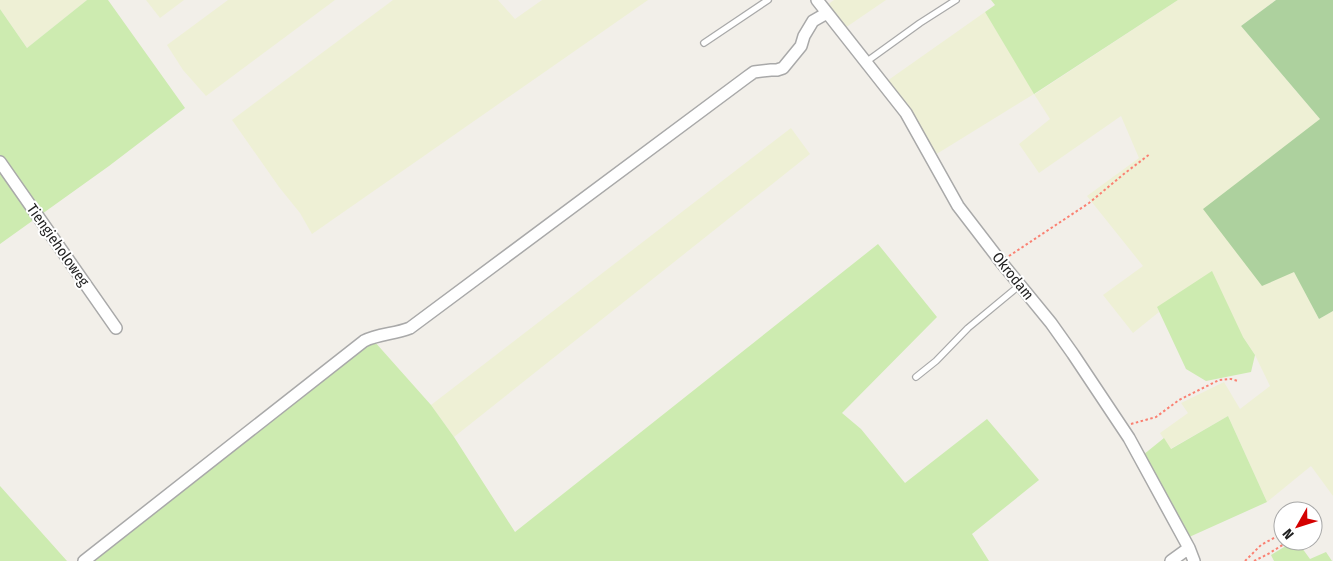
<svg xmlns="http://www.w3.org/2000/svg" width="1333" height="561" font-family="'Fira Sans Condensed',sans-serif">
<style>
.farmland{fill:#eef0d5}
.grass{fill:#cdebb0}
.forest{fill:#add19e}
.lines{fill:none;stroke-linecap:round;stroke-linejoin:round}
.service-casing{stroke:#a9a9a9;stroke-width:8}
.minor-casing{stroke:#a9a9a9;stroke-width:14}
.path{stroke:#fa8072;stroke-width:2;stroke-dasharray:2.5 2.5;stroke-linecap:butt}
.service{stroke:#fff;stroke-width:5.5}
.minor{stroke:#fff;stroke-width:11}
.labels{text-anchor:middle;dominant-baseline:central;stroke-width:4;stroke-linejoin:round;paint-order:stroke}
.street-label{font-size:15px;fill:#222;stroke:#fff}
</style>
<rect width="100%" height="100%" fill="#f2efe9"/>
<path class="farmland" d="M 0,0 L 87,0 L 27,48 L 0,9 Z
M 146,0 L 184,0 L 160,18 Z
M 228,0 L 335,0 L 206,96 L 183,70 L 167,45 Z
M 393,0 L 498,0 L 515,19 L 542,0 L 648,0 L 312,234 L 300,213 L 279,187 L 232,120 Z
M 834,0 L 886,0 L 845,28 L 827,5 Z
M 1178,0 L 1276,0 L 1241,26 L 1320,119 L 1294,271 L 1319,319 L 1333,311 L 1333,496 L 1311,466 L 1267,502 L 1228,416 L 1170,449 L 1160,433 L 1188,413 L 1181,403 L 1224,382 L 1240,409 L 1270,386 L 1255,355 L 1243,337 L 1157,307 L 1159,312 L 1133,333 L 1103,295 L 1143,266 L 1087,196 L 1139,158 L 1121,116 L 1039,173 L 1019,144 L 1050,119 L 1034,94 L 935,155 L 887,81 L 985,12 L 1035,94 Z
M 791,128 L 810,154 L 454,437 L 431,405 Z"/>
<path class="grass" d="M 87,0 L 108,0 L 185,108 L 109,166 L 0,244 L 0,9 L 27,48 Z
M 991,0 L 1178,0 L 1034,94 L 985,12 L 995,5 Z
M 878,244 L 937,317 L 842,413 L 861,429 L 905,483 L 987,419 L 1039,480 L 972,534 L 989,561 L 89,561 L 374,341 L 431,405 L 454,437 L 515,532 Z
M 1212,271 L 1243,337 L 1255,355 L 1251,372 L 1206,381 L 1186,369 L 1157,307 Z
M 1228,416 L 1267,502 L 1187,538 L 1143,455 L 1164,438 L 1171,449 Z
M 0,486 L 67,561 L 0,561 Z
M 1294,541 L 1297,541 L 1310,559 L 1326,552 L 1332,561 L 1274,561 L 1271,555 Z"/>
<path class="forest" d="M 1276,0 L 1333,0 L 1333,311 L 1319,319 L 1294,272 L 1262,286 L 1203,209 L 1320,119 L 1241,26 Z"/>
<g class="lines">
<g class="service-casing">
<path id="service" d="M 704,43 L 768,0
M 866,62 L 920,23 L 956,0
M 916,377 L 936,361 L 968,328 L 1020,285"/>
</g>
<g class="minor-casing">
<path id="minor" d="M 817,0 L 906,113 L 958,206 L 1001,262 L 1051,323 L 1073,354 L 1129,438 L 1189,548 L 1194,561
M 0,162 L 116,328
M 84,561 L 364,341 C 378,334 395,334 410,328 L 747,77 L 754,72 L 771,70 L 777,70 L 783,68 L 801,46 L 804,36 L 813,21 L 827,13
M 1171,561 L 1189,548"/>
</g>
<path class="path" d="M 1009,256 L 1089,203 L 1125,173 L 1150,154
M 1131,424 L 1156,417 L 1179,400 L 1219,380 L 1231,379 L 1238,381
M 1313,531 L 1320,529
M 1245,561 L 1261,545 L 1283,533
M 1254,561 L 1268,554 L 1289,541"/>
<use href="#service" class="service"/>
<use href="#minor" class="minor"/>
</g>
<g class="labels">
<g class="street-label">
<text transform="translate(58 245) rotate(55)">Tiengieholoweg</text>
<text transform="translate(1013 276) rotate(51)">Okrodam</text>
</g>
</g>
<g transform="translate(1298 526) rotate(231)"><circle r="24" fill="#ffffff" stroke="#a7a7a7"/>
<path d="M0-4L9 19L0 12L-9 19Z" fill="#d40000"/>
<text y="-8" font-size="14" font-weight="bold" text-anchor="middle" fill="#222222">N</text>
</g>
</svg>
